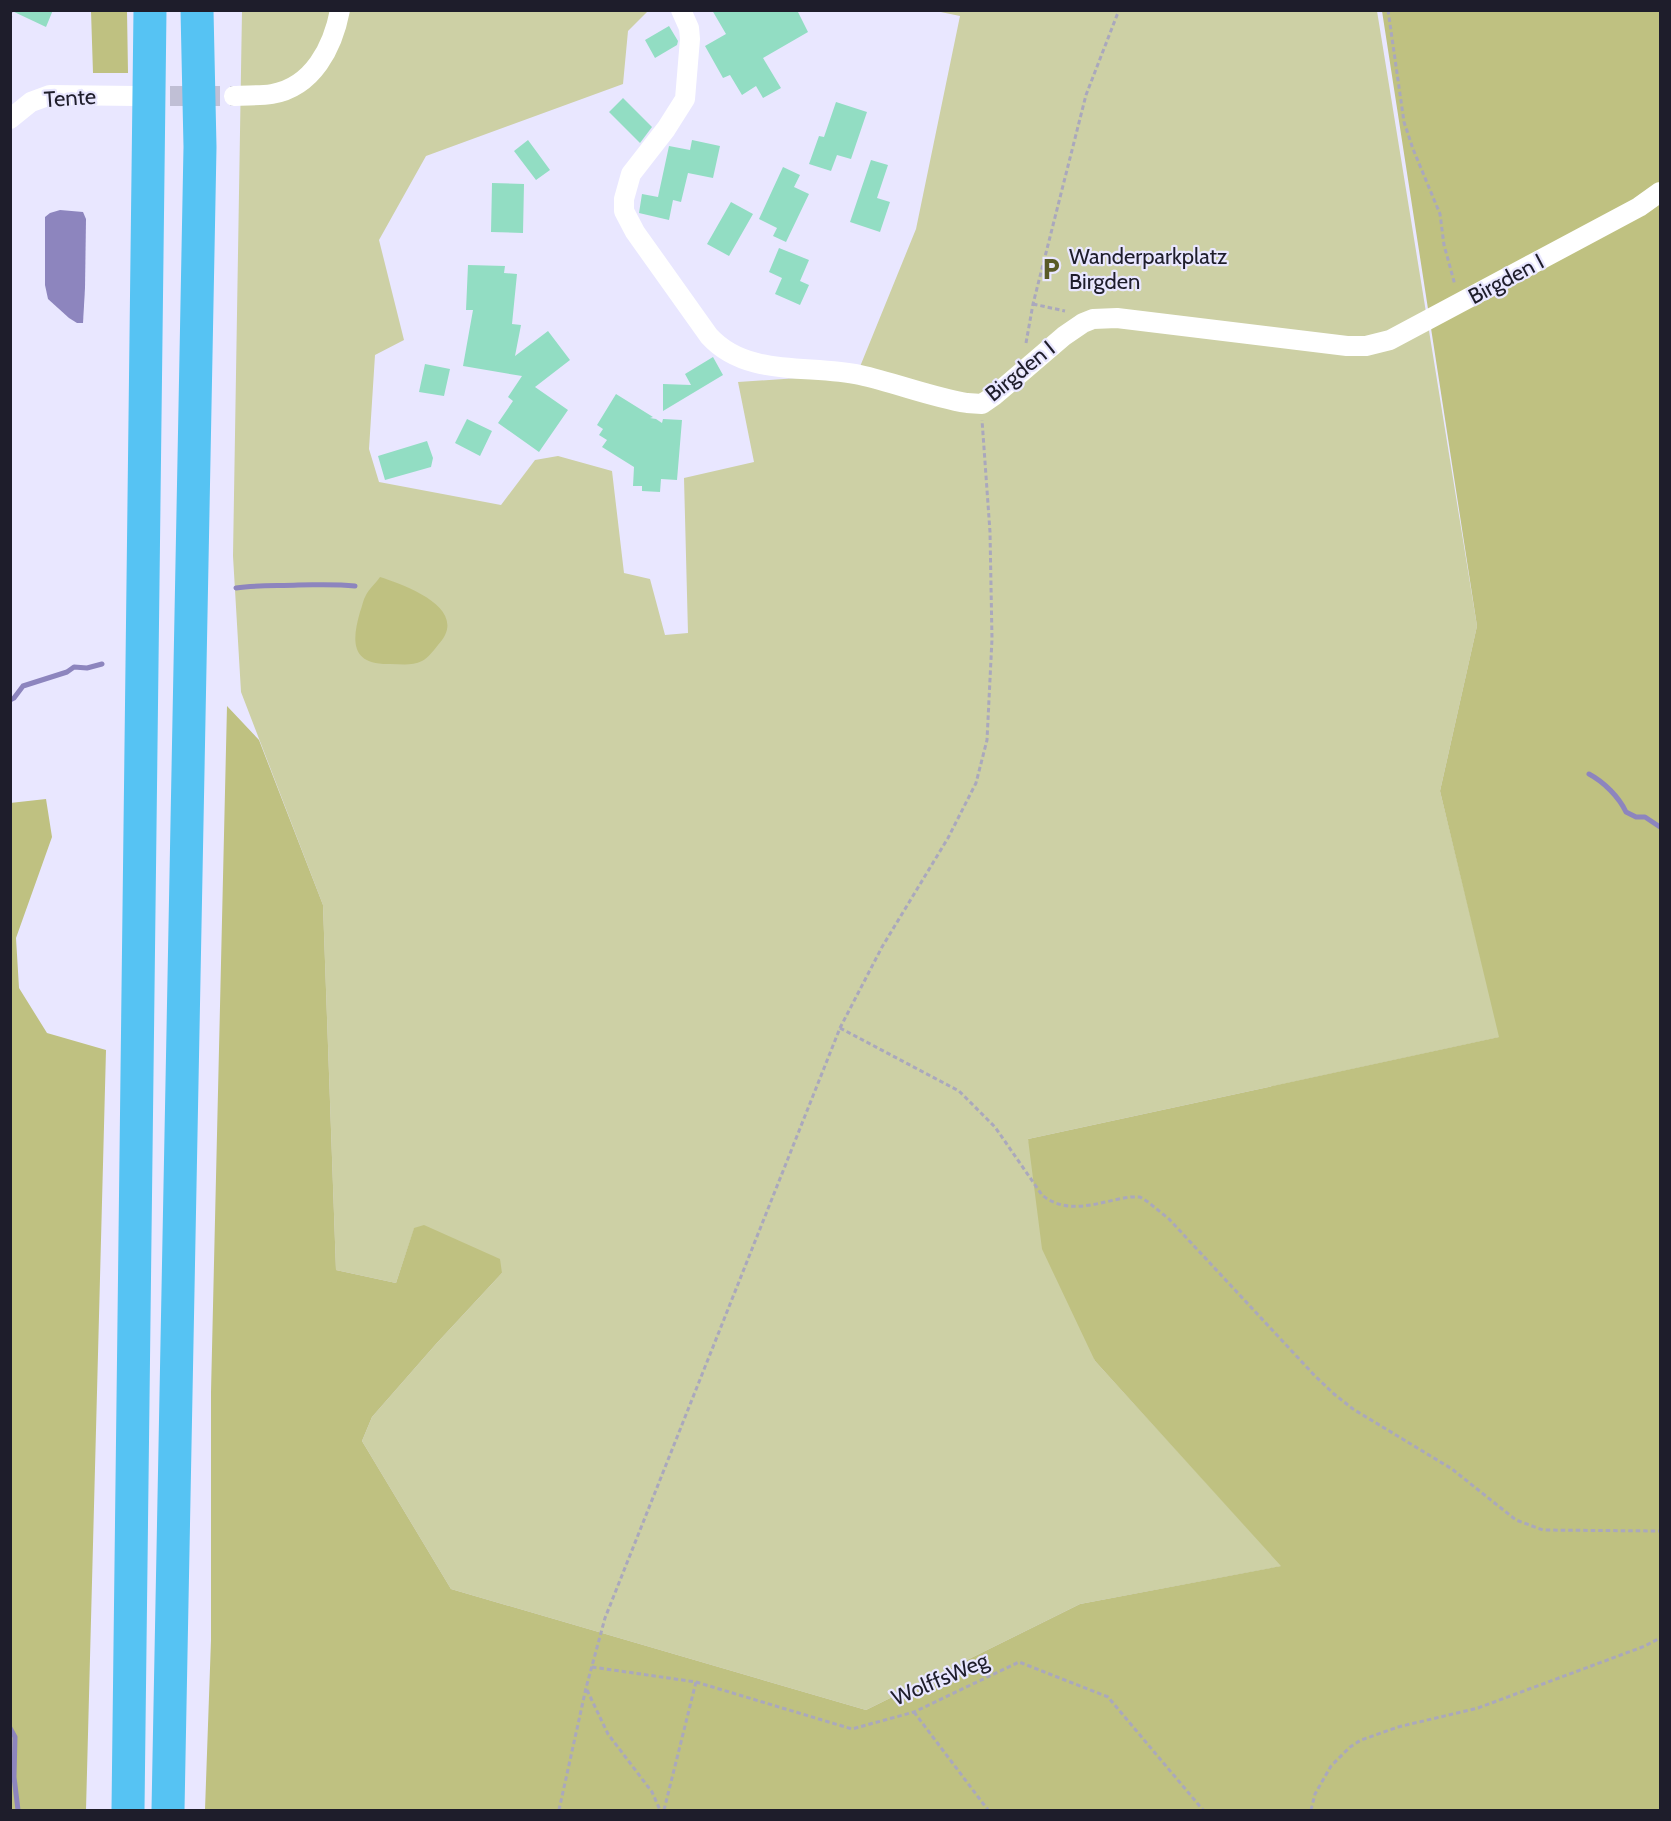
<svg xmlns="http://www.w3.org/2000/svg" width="1671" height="1821" font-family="Cabin,sans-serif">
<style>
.green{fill:#cdd0a5}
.forest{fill:#bfc181}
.water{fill:#8d85be}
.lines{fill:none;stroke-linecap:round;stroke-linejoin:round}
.stream{stroke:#8d85be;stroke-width:5}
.building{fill:#92ddc3}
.street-tunnel{stroke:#c0bfd5;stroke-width:20;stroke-dasharray:20 10;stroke-linecap:butt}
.path{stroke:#aaa8bd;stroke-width:3;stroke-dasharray:4.5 3;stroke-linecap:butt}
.street{stroke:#fff;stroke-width:20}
.highway{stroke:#56c3f3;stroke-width:33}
.labels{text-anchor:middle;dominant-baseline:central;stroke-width:4.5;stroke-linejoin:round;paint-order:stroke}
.street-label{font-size:22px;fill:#1e1d2b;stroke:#e9e7ff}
.poi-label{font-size:22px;fill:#1e1d2b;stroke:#e9e7ff;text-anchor:start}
</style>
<rect width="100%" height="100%" fill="#e9e7ff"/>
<path class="green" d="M 242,11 L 648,11 L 628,31 L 623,84 L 426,156 L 379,240 L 404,340 L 375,355 L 369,449 L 379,482 L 501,505 L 535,460 L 558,456 L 612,471 L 624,573 L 650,579 L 665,635 L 688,633 L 684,478 L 754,462 L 738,382 L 857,374 L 916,229 L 960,16 L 936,11 L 1377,11 L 1477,626 L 1440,791 L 1500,1037 L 1028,1139 L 1095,1361 L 1282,1566 L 1080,1604 L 866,1710 L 451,1589 L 362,1441 L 372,1417 L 436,1344 L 502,1273 L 414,1229 L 396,1283 L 336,1270 L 323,905 L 241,692 L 233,556 Z"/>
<path class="forest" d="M 91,11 L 127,11 L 128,73 L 93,73 Z
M 1382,11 L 1660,11 L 1660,1810 L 205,1810 L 211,1640 L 211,1392 L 227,706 L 259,740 L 323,905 L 336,1270 L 396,1283 L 414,1228 L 424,1225 L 500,1259 L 502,1273 L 436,1344 L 372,1417 L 362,1441 L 451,1589 L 866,1710 L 1080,1604 L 1281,1566 L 1095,1361 L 1042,1249 L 1028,1139 L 1499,1037 L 1440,791 L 1477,626 Z
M 380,577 C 405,585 472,609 438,645 C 434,650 428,658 422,661 C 412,666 401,664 390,664 C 352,665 351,643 360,612 C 362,607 363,600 366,595 C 369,589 376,583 380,577 Z
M 46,799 L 52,837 L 16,938 L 19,988 L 47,1033 L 106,1050 L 86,1810 L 10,1810 L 10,803 Z"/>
<path class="water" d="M 60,210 L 83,212 L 86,219 L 85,288 L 83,323 L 77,323 L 69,318 L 48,299 L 45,285 L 45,217 L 50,213 Z"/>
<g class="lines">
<path class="stream" d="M 236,588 C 257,585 277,586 298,585 C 318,585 335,584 355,586
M 10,700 L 14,698 L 23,686 L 67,672 L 74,667 L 87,668 L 102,664
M 1589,774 C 1604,782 1619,797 1626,812 L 1636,817 L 1645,817 L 1660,827
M 10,1728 L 15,1737 L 14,1777 L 18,1810"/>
</g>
<path class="building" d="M 10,10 L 53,10 L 46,27 Z
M 712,10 L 797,10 L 808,32 L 763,58 L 781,88 L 763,98 L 756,86 L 742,95 L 730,75 L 723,78 L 705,46 L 726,34 Z
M 669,26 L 678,41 L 677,45 L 655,58 L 645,40 Z
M 623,98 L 652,127 L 640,143 L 609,112 Z
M 836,102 L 867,112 L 851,159 L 837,155 L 831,171 L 809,164 L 819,136 L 824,137 Z
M 528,140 L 550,170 L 536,180 L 514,151 Z
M 692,140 L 720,146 L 713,178 L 688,173 L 681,202 L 673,200 L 669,220 L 639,213 L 642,194 L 658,197 L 669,146 L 690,150 Z
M 871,160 L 888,165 L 877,198 L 890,202 L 880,232 L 850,222 Z
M 783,167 L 800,175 L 794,187 L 809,194 L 786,242 L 773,236 L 777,228 L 759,219 Z
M 492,183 L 524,184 L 523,233 L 491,232 Z
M 731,202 L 753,214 L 729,256 L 707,244 Z
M 779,248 L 809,260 L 800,281 L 809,285 L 800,305 L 775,294 L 782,278 L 769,272 Z
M 468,265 L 505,266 L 504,273 L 517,274 L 512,324 L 521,325 L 515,356 L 548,331 L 570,360 L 535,387 L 568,410 L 539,452 L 498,423 L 513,401 L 508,397 L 522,376 L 463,366 L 473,310 L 466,310 Z
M 713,357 L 723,375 L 663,411 L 663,384 L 691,385 L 685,374 Z
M 425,364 L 450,369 L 444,396 L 419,392 Z
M 616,394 L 653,417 L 650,418 L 656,419 L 662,423 L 663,419 L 682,420 L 677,480 L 661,479 L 660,492 L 642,491 L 642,486 L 633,486 L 634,467 L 602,447 L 607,440 L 599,435 L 603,429 L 597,425 Z
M 467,419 L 492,431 L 480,456 L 455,443 Z
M 427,441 L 433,458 L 431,467 L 385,480 L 378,456 Z"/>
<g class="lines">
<path class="street-tunnel" d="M 140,96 L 234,96"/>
<path class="path" d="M 1388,10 L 1404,122 L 1413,149 L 1440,214 L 1444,245 L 1455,285
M 10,28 L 11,10
M 1033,304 L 1065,311
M 1026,343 L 1033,304 L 1086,95 L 1119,10
M 840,1028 L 959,1091 L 995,1127 L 1042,1195 C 1069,1217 1100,1201 1131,1197 L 1140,1197 L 1148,1202 L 1169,1219 L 1314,1375 L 1334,1394 L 1353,1409 L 1452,1469 L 1516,1520 L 1543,1530 L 1660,1531
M 592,1667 L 696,1682 L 852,1729 L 914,1712 L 1019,1662 L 1108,1697 L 1203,1810
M 587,1690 L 608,1734 L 652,1792 L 660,1810
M 914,1712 L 988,1810
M 559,1810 L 586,1688 L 605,1618 L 840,1028 L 882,947 L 948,838 L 976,783 L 987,740 L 992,639 L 990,532 L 982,420
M 664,1810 L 696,1682
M 1311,1810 L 1315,1794 L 1331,1766 L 1350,1747 L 1361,1740 L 1398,1727 L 1478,1708 L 1645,1646 L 1660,1638"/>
<path class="street" d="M 681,10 L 689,28 L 690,39 L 685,99 L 666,129 L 631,174 L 624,199 L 624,211 L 635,232 L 709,336 C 747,378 810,364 860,375 C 896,383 931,397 967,403 L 982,404 L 995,395 L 1064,336 L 1083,323 L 1093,319 L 1117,318 L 1347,346 L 1366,346 L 1390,340 L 1639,207 L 1660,192
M 234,96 C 246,95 260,96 272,94 C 313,87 333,47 340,10
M 10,119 L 31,102 L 50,95 L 137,96"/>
<path class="highway" d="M 128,1810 L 150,10
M 168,1810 L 200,147 L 197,10"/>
</g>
<defs>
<g id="parking-bare" transform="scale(1.8)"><path d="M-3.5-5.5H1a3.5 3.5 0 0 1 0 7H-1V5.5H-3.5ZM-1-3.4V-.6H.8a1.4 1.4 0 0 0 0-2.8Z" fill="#595a27" stroke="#e9e7ff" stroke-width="2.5" paint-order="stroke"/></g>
</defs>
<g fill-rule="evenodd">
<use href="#parking-bare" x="1051" y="269"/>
</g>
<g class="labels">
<g class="street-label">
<text transform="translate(70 98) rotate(-4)">Tente</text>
<text transform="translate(1506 279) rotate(-28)">Birgden I</text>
<text transform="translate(1020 371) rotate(-39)">Birgden I</text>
<text transform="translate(940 1679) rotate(-23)">WolffsWeg</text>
</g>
<g class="poi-label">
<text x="1069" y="256">Wanderparkplatz<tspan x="1069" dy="25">Birgden</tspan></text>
</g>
</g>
<rect width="1671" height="1821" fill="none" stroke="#1e1d2b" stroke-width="24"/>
</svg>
